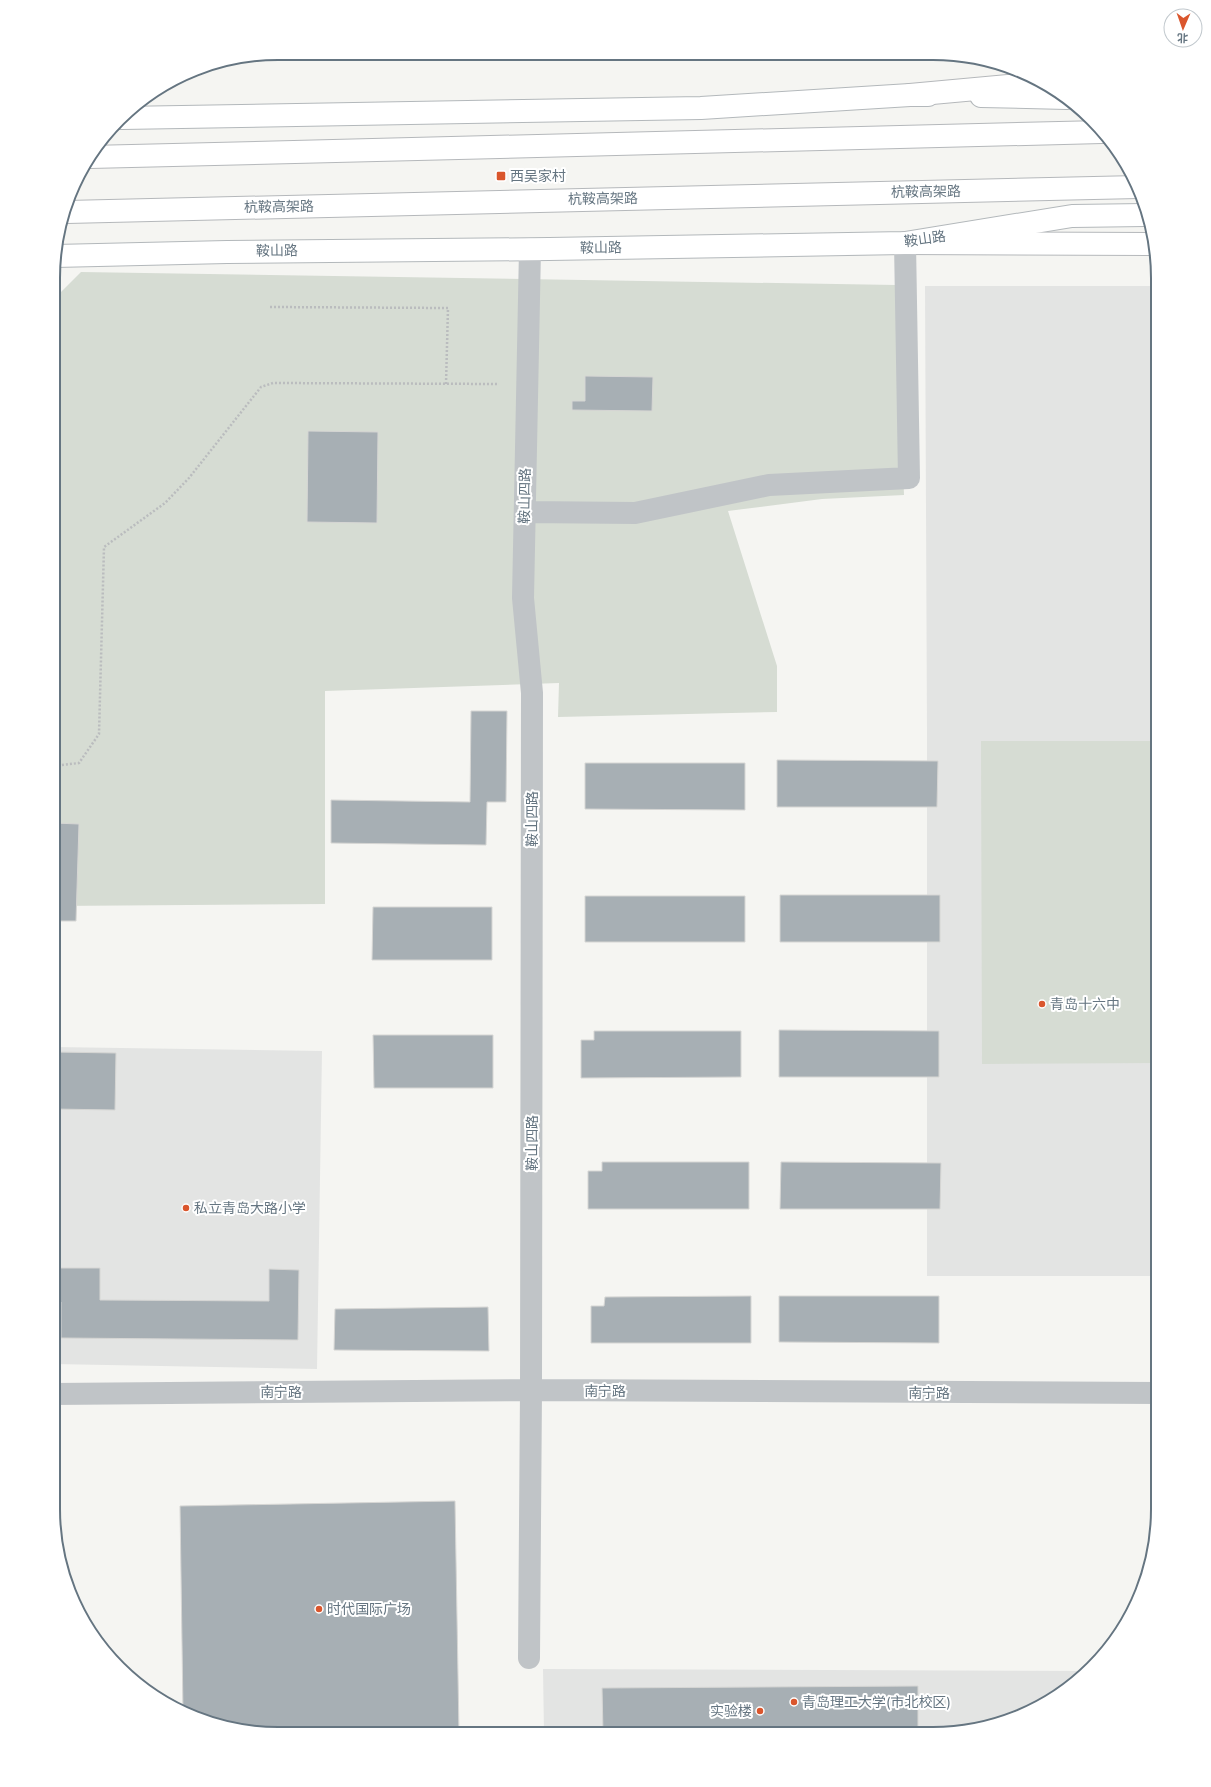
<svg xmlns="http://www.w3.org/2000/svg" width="1211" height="1787" font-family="'Nunito Sans','Noto Sans SC',sans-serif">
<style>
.built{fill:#e3e4e3}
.green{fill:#d6dcd3}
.building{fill:#a7afb4;stroke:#d6d6d4}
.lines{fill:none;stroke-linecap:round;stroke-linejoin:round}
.major-casing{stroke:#b3b8bb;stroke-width:24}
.highway-casing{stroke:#b5b8bb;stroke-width:24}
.path{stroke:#babcbe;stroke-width:2.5;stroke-dasharray:2 2;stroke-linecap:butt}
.minor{stroke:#c0c4c7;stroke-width:22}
.major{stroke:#fff;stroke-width:22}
.highway{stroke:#fff;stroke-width:22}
.poi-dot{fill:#da562d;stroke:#fff;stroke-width:1.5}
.labels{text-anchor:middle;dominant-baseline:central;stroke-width:4;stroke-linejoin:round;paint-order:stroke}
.poi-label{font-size:14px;fill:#657581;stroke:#fff;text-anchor:start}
.street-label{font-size:14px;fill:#657581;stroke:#fff}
.rim{fill:none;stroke:#657581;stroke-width:2}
</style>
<rect width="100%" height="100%" fill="#f5f5f2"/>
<path class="built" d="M 925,286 L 1158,286 L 1158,1276 L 927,1276 L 927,732 Z
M 54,1047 L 322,1051 L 317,1369 L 53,1364 Z
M 543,1669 L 1086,1671 L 1070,1687 L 1019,1717 L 933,1734 L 544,1733 Z"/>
<path class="green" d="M 81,272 L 896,285 L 904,495 L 822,499 L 728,511 L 777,666 L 777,712 L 558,717 L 559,683 L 325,691 L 325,904 L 54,906 L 55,298 Z
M 981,741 L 1158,741 L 1158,1063 L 982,1064 Z"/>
<path class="building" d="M 585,376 L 653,377 L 652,411 L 572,410 L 572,401 L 585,401 Z
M 308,431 L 378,432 L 377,523 L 307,522 Z
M 471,711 L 507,711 L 506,802 L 487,802 L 486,845 L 331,843 L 331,800 L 470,802 Z
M 777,760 L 938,761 L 937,807 L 777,807 Z
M 585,763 L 745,763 L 745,810 L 585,809 Z
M 54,823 L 79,824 L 76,921 L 54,921 Z
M 780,895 L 940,895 L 940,942 L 780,942 Z
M 585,896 L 745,896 L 745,942 L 585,942 Z
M 373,907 L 492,907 L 492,960 L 372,960 Z
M 779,1030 L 939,1031 L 939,1077 L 779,1077 Z
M 594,1031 L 741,1031 L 741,1077 L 581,1078 L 581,1040 L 594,1040 Z
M 373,1035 L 493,1035 L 493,1088 L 374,1088 Z
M 54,1052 L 116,1053 L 115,1110 L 54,1109 Z
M 602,1162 L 749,1162 L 749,1209 L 588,1209 L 588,1171 L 602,1171 Z
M 781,1162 L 941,1163 L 940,1209 L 780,1209 Z
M 54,1268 L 100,1268 L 100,1300 L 269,1301 L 269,1269 L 299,1270 L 298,1340 L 61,1338 L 61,1302 L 53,1303 Z
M 751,1296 L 751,1343 L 591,1343 L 591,1306 L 604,1306 L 605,1297 Z
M 779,1296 L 939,1296 L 939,1343 L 779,1342 Z
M 488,1307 L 489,1351 L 334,1350 L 335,1309 Z
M 455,1501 L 459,1733 L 249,1732 L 192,1717 L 183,1712 L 180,1506 Z
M 918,1686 L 918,1734 L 603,1733 L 602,1688 Z"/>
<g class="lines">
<g class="major-casing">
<path id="major" d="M 981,96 L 1067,98
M 122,118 L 701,108 L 910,95 L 928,95
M 55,256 L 227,252 L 549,249 L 905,243 L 1072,216 L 1145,215"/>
</g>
<g class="highway-casing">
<path id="highway" d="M 910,95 L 1041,83
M 90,157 L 1102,132
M 67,212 L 1138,187
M 905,243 L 1151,244"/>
</g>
<path class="path" d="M 270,307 L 448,308 L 446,384
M 54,766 L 79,763 L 99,734 L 104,547 L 165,503 L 189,478 L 261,387 L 273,383 L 499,384"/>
<path class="minor" d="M 525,512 L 635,513 L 769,485 L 909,478 L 905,243
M 53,1394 L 531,1390 L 1158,1393
M 529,1658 L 531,1390 L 532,693 L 523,598 L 530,249"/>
<use href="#major" class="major"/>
<use href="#highway" class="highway"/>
</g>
<g class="poi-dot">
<rect x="496" y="171" width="10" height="10" rx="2"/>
<circle cx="1042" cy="1004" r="4"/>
<circle cx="186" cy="1208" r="4"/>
<circle cx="319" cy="1609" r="4"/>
<circle cx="794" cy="1702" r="4"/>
<circle cx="760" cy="1711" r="4"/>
</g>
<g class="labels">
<g class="poi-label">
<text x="510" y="176">西吴家村</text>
<text x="1050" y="1004">青岛十六中</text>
<text x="194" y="1208">私立青岛大路小学</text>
<text x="327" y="1609">时代国际广场</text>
<text x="802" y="1702">青岛理工大学(市北校区)</text>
<text x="752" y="1711" text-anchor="end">实验楼</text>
</g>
<g class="street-label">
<text transform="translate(926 192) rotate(-1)">杭鞍高架路</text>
<text transform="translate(603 199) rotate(-1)">杭鞍高架路</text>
<text transform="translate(279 207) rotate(-1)">杭鞍高架路</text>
<text transform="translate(925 239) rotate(-8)">鞍山路</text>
<text transform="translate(601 248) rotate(-1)">鞍山路</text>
<text transform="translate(277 251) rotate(-1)">鞍山路</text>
<text transform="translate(525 496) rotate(-89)">鞍山四路</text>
<text transform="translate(532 819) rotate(-90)">鞍山四路</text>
<text transform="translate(532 1143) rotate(-90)">鞍山四路</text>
<text x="605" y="1391">南宁路</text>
<text x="281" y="1392">南宁路</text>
<text x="929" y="1393">南宁路</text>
</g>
</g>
<path d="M0 0H1211V1787H0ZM278 60H933A218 218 0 0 1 1151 278V1509A218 218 0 0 1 933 1727H278A218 218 0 0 1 60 1509V278A218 218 0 0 1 278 60Z" fill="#fff" fill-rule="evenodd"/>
<path class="rim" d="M278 60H933A218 218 0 0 1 1151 278V1509A218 218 0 0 1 933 1727H278A218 218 0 0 1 60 1509V278A218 218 0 0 1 278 60Z"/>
<g transform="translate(1183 28) rotate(182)"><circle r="19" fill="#ffffff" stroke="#c1c8cd"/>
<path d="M0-3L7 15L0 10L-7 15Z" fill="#da562d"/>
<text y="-6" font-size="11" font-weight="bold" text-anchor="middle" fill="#657581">北</text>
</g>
</svg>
